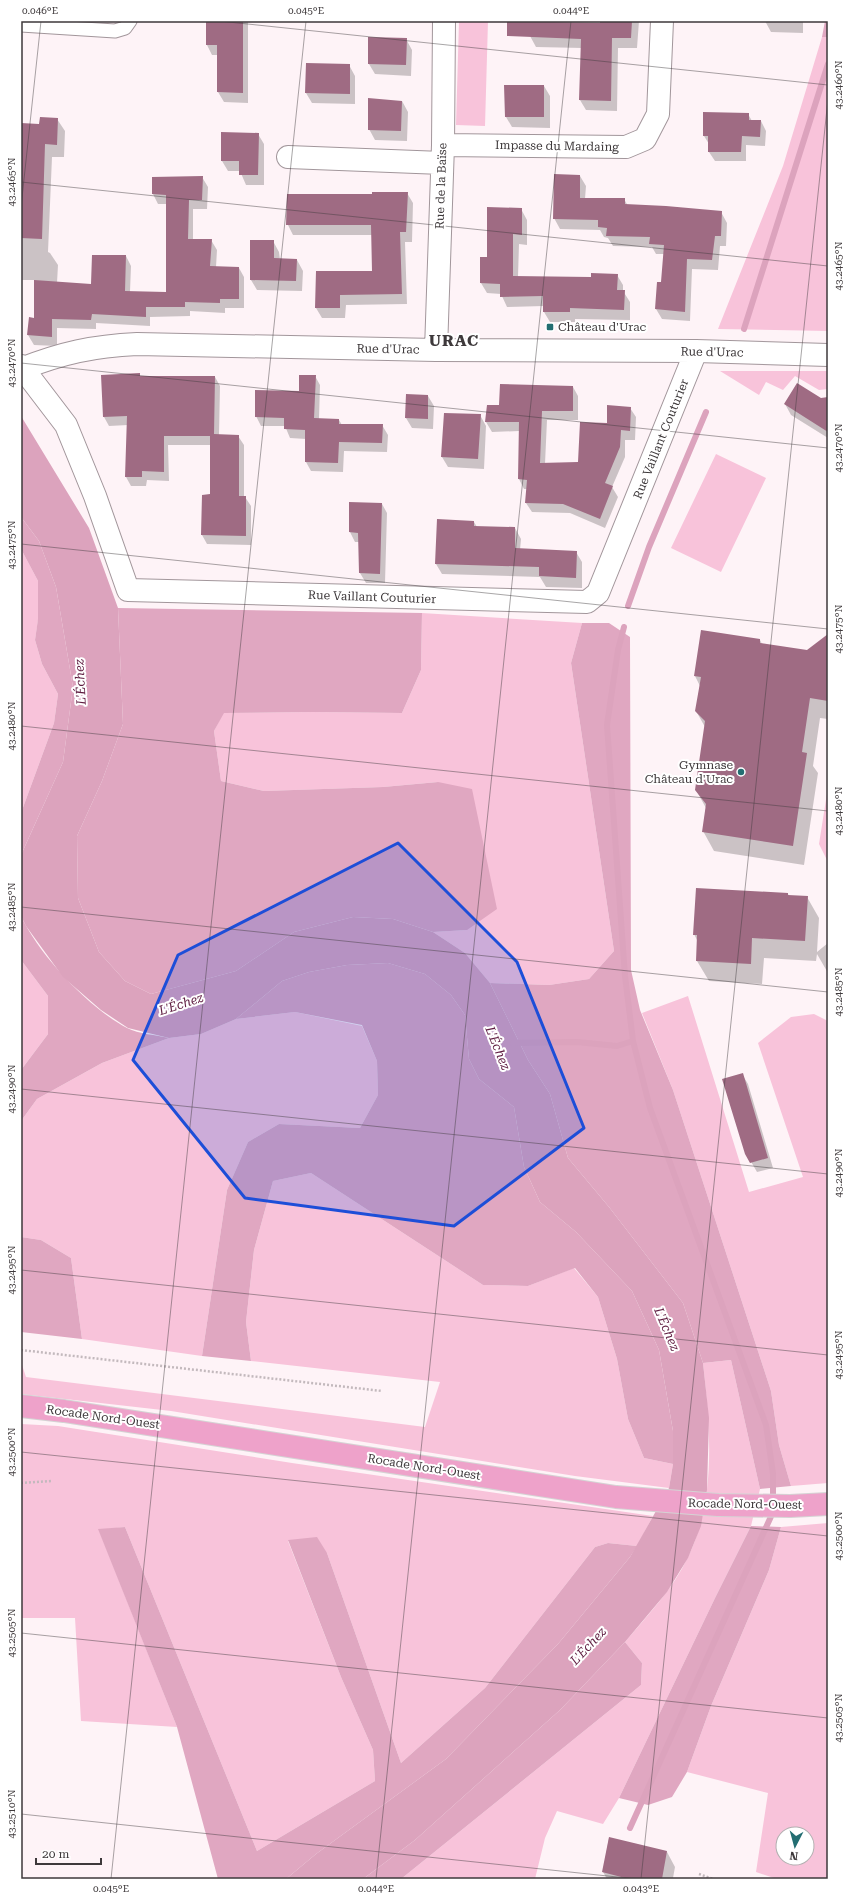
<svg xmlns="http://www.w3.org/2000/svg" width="849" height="1900" font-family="'Roboto Serif',serif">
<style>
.green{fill:#f8c3da;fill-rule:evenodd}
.forest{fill:#e0a7c1}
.water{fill:#dca3bd}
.shadow{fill:#0003}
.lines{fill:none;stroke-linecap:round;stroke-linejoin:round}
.stream{stroke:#dca3bd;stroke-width:6}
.building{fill:#9f6b83}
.lane-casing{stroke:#a2969b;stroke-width:15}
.street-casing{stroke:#a2969b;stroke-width:24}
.primary-casing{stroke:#d5d3d4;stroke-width:24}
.path{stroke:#c3b9bd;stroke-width:2.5;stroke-dasharray:2 2;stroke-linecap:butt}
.lane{stroke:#fff;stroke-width:13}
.street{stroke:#fff;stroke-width:22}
.primary{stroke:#eea2ca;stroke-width:22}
.marked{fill:#1d4ed8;fill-opacity:0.2;stroke:#1d4ed8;stroke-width:3;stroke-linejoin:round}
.ticks{fill:none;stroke:#3e393b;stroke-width:1;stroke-opacity:0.45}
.poi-dot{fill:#236e72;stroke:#fff;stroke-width:1.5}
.labels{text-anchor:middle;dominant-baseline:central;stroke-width:4;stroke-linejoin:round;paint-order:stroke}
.street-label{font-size:12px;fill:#3e393b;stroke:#fff}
.poi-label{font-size:12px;fill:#3e393b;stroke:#fff;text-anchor:start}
.water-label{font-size:13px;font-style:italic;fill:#5f1d41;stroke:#fff}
.district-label{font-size:16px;font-weight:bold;letter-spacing:1px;fill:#3e393b;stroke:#fff}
.neatline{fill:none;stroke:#3e393b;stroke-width:1.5}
.ticks-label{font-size:10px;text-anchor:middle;fill:#3e393b}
</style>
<rect width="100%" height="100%" fill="#fef3f7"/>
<path class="green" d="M 459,21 L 488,21 L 485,126 L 456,125 Z
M 822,37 L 828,37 L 828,331 L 718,329 L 783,166 Z
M 720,371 L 828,371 L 828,389 L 819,390 L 795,376 L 783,390 L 766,382 L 759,395 Z
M 716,454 L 766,478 L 721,572 L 671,548 Z
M 21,549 L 38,581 L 38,620 L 35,640 L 42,664 L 58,694 L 54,723 L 21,813 Z
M 422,613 L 582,623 L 571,663 L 614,951 L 589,979 L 549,985 L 490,983 L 465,953 L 433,932 L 467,930 L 438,782 L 383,787 L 264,791 L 221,781 L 214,731 L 223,713 L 313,712 L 402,713 L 421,670 Z
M 828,787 L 828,862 L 819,844 Z
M 21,960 L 48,996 L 48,1034 L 21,1070 Z
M 688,996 L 749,1192 L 803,1177 L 758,1043 L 791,1017 L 814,1014 L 828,1021 L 828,1483 L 791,1486 L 779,1445 L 771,1391 L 673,1090 L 642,1013 Z
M 295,1012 L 362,1026 L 377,1061 L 378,1095 L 360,1128 L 279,1124 L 248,1142 L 227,1190 L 202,1356 L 82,1339 L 71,1258 L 41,1240 L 21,1237 L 21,1121 L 37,1099 L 102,1063 L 169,1038 L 201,1034 L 236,1019 Z
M 311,1173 L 483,1285 L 528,1286 L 574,1268 L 598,1297 L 617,1359 L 628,1419 L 644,1458 L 673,1464 L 669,1488 L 575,1476 L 171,1411 L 21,1394 L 21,1362 L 26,1377 L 425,1427 L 440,1382 L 251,1361 L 246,1322 L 254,1250 L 273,1181 Z
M 731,1360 L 760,1489 L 751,1526 L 715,1598 L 619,1798 L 603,1824 L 557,1811 L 545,1838 L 535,1879 L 401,1879 L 641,1685 L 642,1663 L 625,1642 C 647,1616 673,1589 688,1557 C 717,1498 710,1426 703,1363 Z
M 21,1424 L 58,1426 L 292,1463 L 653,1516 L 637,1546 L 608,1543 L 595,1547 L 485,1688 L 401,1763 L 327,1553 L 288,1541 L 341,1677 L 373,1750 L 375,1781 L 257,1851 L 125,1527 L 99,1530 L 177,1727 L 81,1721 L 75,1618 L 21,1618 Z
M 828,1523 L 828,1879 L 777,1879 L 756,1872 L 768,1793 L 687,1772 L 711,1706 L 769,1570 L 781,1527 ZM 783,1834 L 807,1834 L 807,1858 L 783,1858 Z"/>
<path class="forest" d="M 825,21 L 828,21 L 828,37 L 822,37 Z
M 21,517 L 39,541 L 56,587 L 73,687 L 63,762 L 21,855 L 21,813 L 54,723 L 58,694 L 42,664 L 35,640 L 38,619 L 38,581 L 21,549 Z
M 118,608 L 422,613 L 421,670 L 402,713 L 313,712 L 224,713 L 214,731 L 221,781 L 264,791 L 383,787 L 438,782 L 472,789 L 497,909 L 467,930 L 433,932 L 393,919 L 353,917 L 294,932 L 236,971 L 151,994 L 125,981 L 99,952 L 78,898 L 77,836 L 102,781 L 123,724 Z
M 582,623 L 609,623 L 630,637 L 631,970 L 640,1010 L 673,1090 L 771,1391 L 779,1445 L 791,1486 L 760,1489 L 731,1360 L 703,1363 L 683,1303 L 609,1207 L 568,1158 L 550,1094 L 528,1060 L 490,983 L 549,985 L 589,979 L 614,951 L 571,663 Z
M 21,916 C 39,955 89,1008 127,1028 C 139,1034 156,1035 169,1038 L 102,1063 L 37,1099 L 21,1121 L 21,1070 L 48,1034 L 48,996 L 21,960 Z
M 388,963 L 425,974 L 451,995 L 465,1015 L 469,1059 L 479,1079 L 514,1107 L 524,1167 L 540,1202 L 576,1232 L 632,1291 L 659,1350 L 673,1431 L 673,1464 L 644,1458 L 628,1419 L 617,1359 L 598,1297 L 575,1268 L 528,1286 L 483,1285 L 311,1173 L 273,1181 L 254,1250 L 246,1322 L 251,1361 L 202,1356 L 227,1190 L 248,1142 L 279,1124 L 360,1128 L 378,1095 L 377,1061 L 362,1025 L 295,1012 L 236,1019 L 282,981 L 309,972 L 347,965 Z
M 21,1237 L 41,1240 L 71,1258 L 82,1339 L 21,1332 Z
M 751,1526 L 781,1527 L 769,1570 L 711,1706 L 687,1772 L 672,1797 L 648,1805 L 619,1798 L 715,1598 Z
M 125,1527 L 257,1851 L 375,1781 L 373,1750 L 341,1677 L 288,1540 L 317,1537 L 327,1553 L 401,1763 L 485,1688 L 595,1547 L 608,1543 L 637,1546 L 630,1557 L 558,1644 L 446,1759 L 316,1854 L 286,1879 L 218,1879 L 177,1727 L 98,1529 Z
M 625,1642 L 642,1663 L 641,1685 L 401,1879 L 363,1879 L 415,1840 L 560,1710 Z"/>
<path class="water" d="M 21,416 L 89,528 L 118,608 L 123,724 L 102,781 L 77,836 L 78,898 L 99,952 L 125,981 L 151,994 L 236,971 L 294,932 L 353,917 L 393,919 L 433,932 L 465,953 L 490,983 L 528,1060 L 550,1094 L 568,1158 L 609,1207 L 683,1303 L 703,1363 L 709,1418 L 707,1490 L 701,1526 L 688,1558 L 667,1592 L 625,1642 L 560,1710 L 415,1840 L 363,1879 L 286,1879 L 316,1854 L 446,1759 L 558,1644 L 630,1557 L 669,1488 L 673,1464 L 673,1431 L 659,1350 L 632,1291 L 576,1232 L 540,1202 L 524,1167 L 514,1107 L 479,1079 L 469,1059 L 465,1015 L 451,995 L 425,974 L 388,963 L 347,965 L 309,972 L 282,981 L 236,1019 L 201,1034 L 169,1038 L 128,1028 L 101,1010 L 63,977 L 26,926 L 21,916 L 21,855 L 63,762 L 73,687 L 56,587 L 39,541 L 21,517 Z"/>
<path class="shadow" d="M 207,21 L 248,21 L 248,103 L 224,102 L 218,92 L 218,55 L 212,55 L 207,45 Z
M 530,21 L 639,21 L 637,48 L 618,48 L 617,111 L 586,110 L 580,100 L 582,48 L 536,47 L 530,36 Z
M 765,21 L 803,21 L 803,33 L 771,32 Z
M 406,39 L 412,50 L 411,76 L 375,74 L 369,64 Z
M 349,65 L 355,76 L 355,104 L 312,103 L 306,93 Z
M 544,86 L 550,96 L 550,128 L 512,127 L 506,117 Z
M 402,101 L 408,112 L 407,141 L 375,140 L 369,129 Z
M 748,114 L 752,121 L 761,121 L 766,131 L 765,146 L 746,145 L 746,161 L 715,161 L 709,152 L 709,144 L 704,136 Z
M 57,119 L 65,131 L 64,157 L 52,157 L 48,252 L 50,253 L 58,265 L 57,283 L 92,285 L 126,256 L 131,266 L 130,292 L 167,293 L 167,204 L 158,204 L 153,194 L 202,177 L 208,187 L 207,209 L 193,209 L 193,240 L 211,240 L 217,250 L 216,267 L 239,268 L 244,277 L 244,308 L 225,308 L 225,313 L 190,311 L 190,316 L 150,317 L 150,326 L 96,323 L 96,329 L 57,328 L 57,346 L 34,345 L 28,335 L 35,319 L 35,280 L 21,280 L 21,124 L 40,125 Z
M 258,134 L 264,144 L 264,185 L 246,185 L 240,171 L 228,171 L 222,161 Z
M 580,176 L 586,186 L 585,199 L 624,199 L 628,206 L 721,212 L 727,223 L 726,246 L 720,246 L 718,270 L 692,269 L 690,321 L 662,319 L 656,309 L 662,283 L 664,254 L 656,254 L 652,247 L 613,246 L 608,238 L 604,237 L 600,230 L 560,229 L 554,218 Z
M 407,193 L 413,203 L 412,242 L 405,242 L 407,304 L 346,305 L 345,318 L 322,318 L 316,308 L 317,272 L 373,272 L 373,235 L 293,235 L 288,225 L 373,195 Z
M 521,209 L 527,220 L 527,245 L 519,244 L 518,277 L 592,278 L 617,275 L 623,285 L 623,291 L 630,302 L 630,320 L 575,319 L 575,322 L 550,322 L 544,312 L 544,306 L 507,307 L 501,294 L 487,293 L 481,283 L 488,258 Z
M 273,241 L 279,252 L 280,260 L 297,260 L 303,271 L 302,291 L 257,290 L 251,280 Z
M 139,374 L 141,377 L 215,377 L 220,386 L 219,435 L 238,436 L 244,445 L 244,497 L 245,497 L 251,506 L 251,545 L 207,544 L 202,535 L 203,496 L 211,495 L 211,445 L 168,445 L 169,481 L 147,480 L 146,486 L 131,486 L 126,477 L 128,425 L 109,426 L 104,417 L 102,376 Z
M 315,376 L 320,385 L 319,419 L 339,420 L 342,425 L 382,425 L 388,435 L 387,452 L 344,451 L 343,472 L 311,471 L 306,462 L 306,439 L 290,438 L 285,426 L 261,426 L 256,416 L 300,392 Z
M 573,387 L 578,396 L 578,420 L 547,420 L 545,464 L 579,463 L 608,424 L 630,408 L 636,417 L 635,440 L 625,440 L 625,457 L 612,487 L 618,497 L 605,528 L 570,513 L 532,512 L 526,503 L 527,489 L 524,489 L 519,479 L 519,431 L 492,432 L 486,422 L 488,406 L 500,406 Z
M 428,396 L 434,406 L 433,429 L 412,428 L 406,418 Z
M 828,398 L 828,438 L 791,415 L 785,404 Z
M 480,415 L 486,426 L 484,469 L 448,467 L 442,457 Z
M 350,503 L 382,504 L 387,513 L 385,583 L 366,583 L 360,573 L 359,542 L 355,542 L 350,532 Z
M 474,522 L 477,527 L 515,528 L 521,539 L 520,550 L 576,552 L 582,562 L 582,588 L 546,587 L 540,577 L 442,574 L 436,564 Z
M 828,631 L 828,719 L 820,718 L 813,766 L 818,773 L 804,865 L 714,851 L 703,831 L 706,808 L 696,790 L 705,727 L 696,711 L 700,686 L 695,676 L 760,640 L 762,644 L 808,651 L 827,636 Z
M 788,894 L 789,896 L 807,897 L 819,918 L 817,952 L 828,943 L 828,973 L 817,954 L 816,961 L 764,958 L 762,984 L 709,981 L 697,961 L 698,942 L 694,934 Z
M 742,1074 L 748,1084 L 773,1168 L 757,1172 L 746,1153 Z
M 609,1838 L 667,1852 L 675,1867 L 673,1878 L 679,1879 L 607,1879 L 603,1872 Z"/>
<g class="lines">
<path class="stream" d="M 744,329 L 828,64
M 628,606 L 649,547 L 706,412
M 624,627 L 618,650 L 607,725 L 625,976 L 633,1041 L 650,1108 L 766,1425 L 773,1474 L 773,1512 L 630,1828
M 513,1043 L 577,1042 L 617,1046 L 633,1041"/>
</g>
<path class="building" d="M 206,21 L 243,21 L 243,93 L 217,92 L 217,45 L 206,45 Z
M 507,21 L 600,23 L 600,21 L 632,21 L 631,38 L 612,38 L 611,101 L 579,100 L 581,39 L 507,36 Z
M 368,37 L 407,38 L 406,65 L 368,64 Z
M 306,63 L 350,64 L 350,94 L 305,93 Z
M 504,85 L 544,85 L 544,117 L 505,117 Z
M 368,98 L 402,101 L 401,131 L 368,130 Z
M 703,112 L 749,113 L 749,120 L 761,120 L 760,137 L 742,136 L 741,152 L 708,152 L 708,136 L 703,136 Z
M 40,117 L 58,118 L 57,145 L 45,144 L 42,239 L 21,238 L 21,123 L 39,124 Z
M 221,132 L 259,133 L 258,175 L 239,175 L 239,161 L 221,161 Z
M 554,174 L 580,175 L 580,198 L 625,198 L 625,204 L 666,206 L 722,211 L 721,236 L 715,236 L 712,260 L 687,259 L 685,312 L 655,309 L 657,282 L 661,282 L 664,245 L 649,244 L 650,237 L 606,236 L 607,228 L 598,227 L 598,220 L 553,219 Z
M 203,176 L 202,200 L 189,200 L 188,239 L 212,239 L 210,266 L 239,267 L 239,299 L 220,299 L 220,303 L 185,302 L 185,307 L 146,307 L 146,317 L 92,314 L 91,320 L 52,319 L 52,337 L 27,335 L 29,317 L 34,318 L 34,280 L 91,284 L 92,255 L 126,255 L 125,291 L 166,292 L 166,195 L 152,194 L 152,177 Z
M 372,192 L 408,192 L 406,232 L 400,232 L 402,294 L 340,295 L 340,308 L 315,308 L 316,271 L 372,271 L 371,225 L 286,225 L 287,194 L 372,194 Z
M 487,207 L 522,208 L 522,235 L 513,234 L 513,276 L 591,277 L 591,273 L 618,274 L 617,290 L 625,290 L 624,310 L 570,308 L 570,312 L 543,312 L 543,296 L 500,297 L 500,284 L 480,283 L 480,257 L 487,257 Z
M 250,240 L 274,240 L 274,258 L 297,259 L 296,281 L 250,280 Z
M 140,373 L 140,376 L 215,376 L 214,434 L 239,435 L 239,496 L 246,496 L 246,536 L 201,535 L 202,495 L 210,494 L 210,436 L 164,436 L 164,472 L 142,471 L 142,477 L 125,477 L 127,416 L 103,417 L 101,375 Z
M 299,375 L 316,375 L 314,418 L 339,419 L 339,424 L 383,424 L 382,443 L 339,442 L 338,463 L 305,462 L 305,430 L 284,429 L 284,418 L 255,417 L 255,390 L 299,391 Z
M 797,383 L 821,398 L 828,397 L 828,432 L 784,404 Z
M 500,384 L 573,386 L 573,411 L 542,411 L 540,463 L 578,462 L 580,422 L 607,423 L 607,405 L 631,407 L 630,431 L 621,430 L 620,447 L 605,483 L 613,486 L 600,519 L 563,504 L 525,503 L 527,480 L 518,479 L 519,422 L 485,422 L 487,405 L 499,405 Z
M 406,394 L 428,395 L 428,419 L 405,418 Z
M 444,413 L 481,414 L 478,459 L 441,457 Z
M 349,502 L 382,503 L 380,574 L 359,573 L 358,533 L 349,532 Z
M 437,519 L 474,521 L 474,526 L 515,527 L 515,548 L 577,551 L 576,578 L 539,576 L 539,567 L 435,564 Z
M 701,630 L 760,639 L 760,643 L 807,650 L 828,634 L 828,701 L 810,698 L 802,752 L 807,753 L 793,846 L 702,832 L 706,804 L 695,790 L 705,721 L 695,711 L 701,677 L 694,676 Z
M 696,888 L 788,893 L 788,895 L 808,896 L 805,941 L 752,938 L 751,964 L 696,961 L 697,935 L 693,935 Z
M 743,1073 L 768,1158 L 750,1163 L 745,1154 L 722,1079 Z
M 609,1837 L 667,1851 L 662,1879 L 629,1879 L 602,1872 Z"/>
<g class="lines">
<g class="lane-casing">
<path id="lane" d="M 21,25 L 115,31 L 125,28 L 130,21"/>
</g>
<g class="street-casing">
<path id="street" d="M 443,145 L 626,147 L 645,139 L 658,114 L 662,21
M 288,157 L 442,163
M 436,350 L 443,145 L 444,21
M 21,366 L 66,425 L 95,496 L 128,590 L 587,602 L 598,593 L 696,351
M 21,369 C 62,353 93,346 137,344 L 436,350 L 696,351 L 828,355"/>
</g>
<g class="primary-casing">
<path id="primary" d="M 21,1406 L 64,1411 L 616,1497 L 718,1505 L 790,1506 L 828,1504"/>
</g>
<path class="path" d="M 21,1350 L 382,1391
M 21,1483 L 51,1481
M 699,1874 L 713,1879"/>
<use href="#lane" class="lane"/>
<use href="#street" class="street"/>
<use href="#primary" class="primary"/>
</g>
<path class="marked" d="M 398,843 L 517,962 L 584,1128 L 454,1226 L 245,1198 L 133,1060 L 178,955 Z"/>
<path class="ticks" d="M 219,21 L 828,85M 21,182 L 828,266M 21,207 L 41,21M 21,363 L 828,448M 21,544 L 828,629M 21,726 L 828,811M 21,907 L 828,992M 21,1089 L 828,1174M 21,1270 L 828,1355M 21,1452 L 828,1536M 21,1633 L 828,1718M 21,1814 L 636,1879M 111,1879 L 306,21M 376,1879 L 571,21M 641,1879 L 828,99"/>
<g class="poi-dot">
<rect x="546" y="323" width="8" height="8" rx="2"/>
<circle cx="741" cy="772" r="4"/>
</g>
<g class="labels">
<g class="street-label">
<text transform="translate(557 146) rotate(1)">Impasse du Mardaing</text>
<text transform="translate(441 186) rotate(-88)">Rue de la Baïse</text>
<text transform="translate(388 349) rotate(1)">Rue d'Urac</text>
<text transform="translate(712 352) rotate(1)">Rue d'Urac</text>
<text transform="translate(661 439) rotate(-68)">Rue Vaillant Couturier</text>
<text transform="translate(372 597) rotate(2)">Rue Vaillant Couturier</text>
<text transform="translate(103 1417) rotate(8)">Rocade Nord-Ouest</text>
<text transform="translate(424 1467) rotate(9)">Rocade Nord-Ouest</text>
<text transform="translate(745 1504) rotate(1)">Rocade Nord-Ouest</text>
</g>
<g class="poi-label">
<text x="558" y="327">Château d'Urac</text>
<text x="733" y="765" text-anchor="end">Gymnase<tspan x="733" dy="14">Château d'Urac</tspan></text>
</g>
<g class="water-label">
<text transform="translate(80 682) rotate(-93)">L'Échez</text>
<text transform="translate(181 1004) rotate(-18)">L'Échez</text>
<text transform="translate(498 1048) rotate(68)">L'Échez</text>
<text transform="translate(667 1329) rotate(67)">L'Échez</text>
<text transform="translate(588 1646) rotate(-47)">L'Échez</text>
</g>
<g class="district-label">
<text x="454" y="340">URAC</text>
</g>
</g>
<rect width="849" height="1900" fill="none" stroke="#ffffff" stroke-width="44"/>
<g transform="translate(795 1846) rotate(186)"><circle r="19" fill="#ffffff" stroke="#b2b0b1"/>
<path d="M0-3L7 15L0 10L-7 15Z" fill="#236e72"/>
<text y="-6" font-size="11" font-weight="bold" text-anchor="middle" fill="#3e393b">N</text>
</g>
<path d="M36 1858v6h65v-6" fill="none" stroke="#3e393b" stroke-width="2"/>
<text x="42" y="1858" font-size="12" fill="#3e393b" stroke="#ffffff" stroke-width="3" paint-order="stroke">20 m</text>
<rect x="22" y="22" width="805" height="1856" class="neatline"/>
<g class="ticks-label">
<text x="40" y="14">0.046°E</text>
<text x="306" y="14">0.045°E</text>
<text x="571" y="14">0.044°E</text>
<text transform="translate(838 85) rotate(-90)" y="4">43.2460°N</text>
<text transform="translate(11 182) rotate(-90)" y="4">43.2465°N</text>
<text transform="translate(838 266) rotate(-90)" y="4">43.2465°N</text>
<text transform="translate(11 363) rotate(-90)" y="4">43.2470°N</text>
<text transform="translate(838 448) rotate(-90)" y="4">43.2470°N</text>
<text transform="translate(11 545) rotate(-90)" y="4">43.2475°N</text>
<text transform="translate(838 629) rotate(-90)" y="4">43.2475°N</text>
<text transform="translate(11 726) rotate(-90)" y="4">43.2480°N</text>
<text transform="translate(838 811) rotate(-90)" y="4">43.2480°N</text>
<text transform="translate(11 907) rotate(-90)" y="4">43.2485°N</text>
<text transform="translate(838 992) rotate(-90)" y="4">43.2485°N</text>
<text transform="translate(11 1089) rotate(-90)" y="4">43.2490°N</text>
<text transform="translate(838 1173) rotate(-90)" y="4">43.2490°N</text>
<text transform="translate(11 1270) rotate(-90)" y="4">43.2495°N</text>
<text transform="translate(838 1355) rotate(-90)" y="4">43.2495°N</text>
<text transform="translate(11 1452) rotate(-90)" y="4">43.2500°N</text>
<text transform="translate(838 1536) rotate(-90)" y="4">43.2500°N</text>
<text transform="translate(11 1633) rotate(-90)" y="4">43.2505°N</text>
<text transform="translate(838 1718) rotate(-90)" y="4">43.2505°N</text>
<text transform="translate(11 1814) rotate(-90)" y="4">43.2510°N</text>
<text x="111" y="1892">0.045°E</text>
<text x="376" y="1892">0.044°E</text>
<text x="641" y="1892">0.043°E</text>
</g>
</svg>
